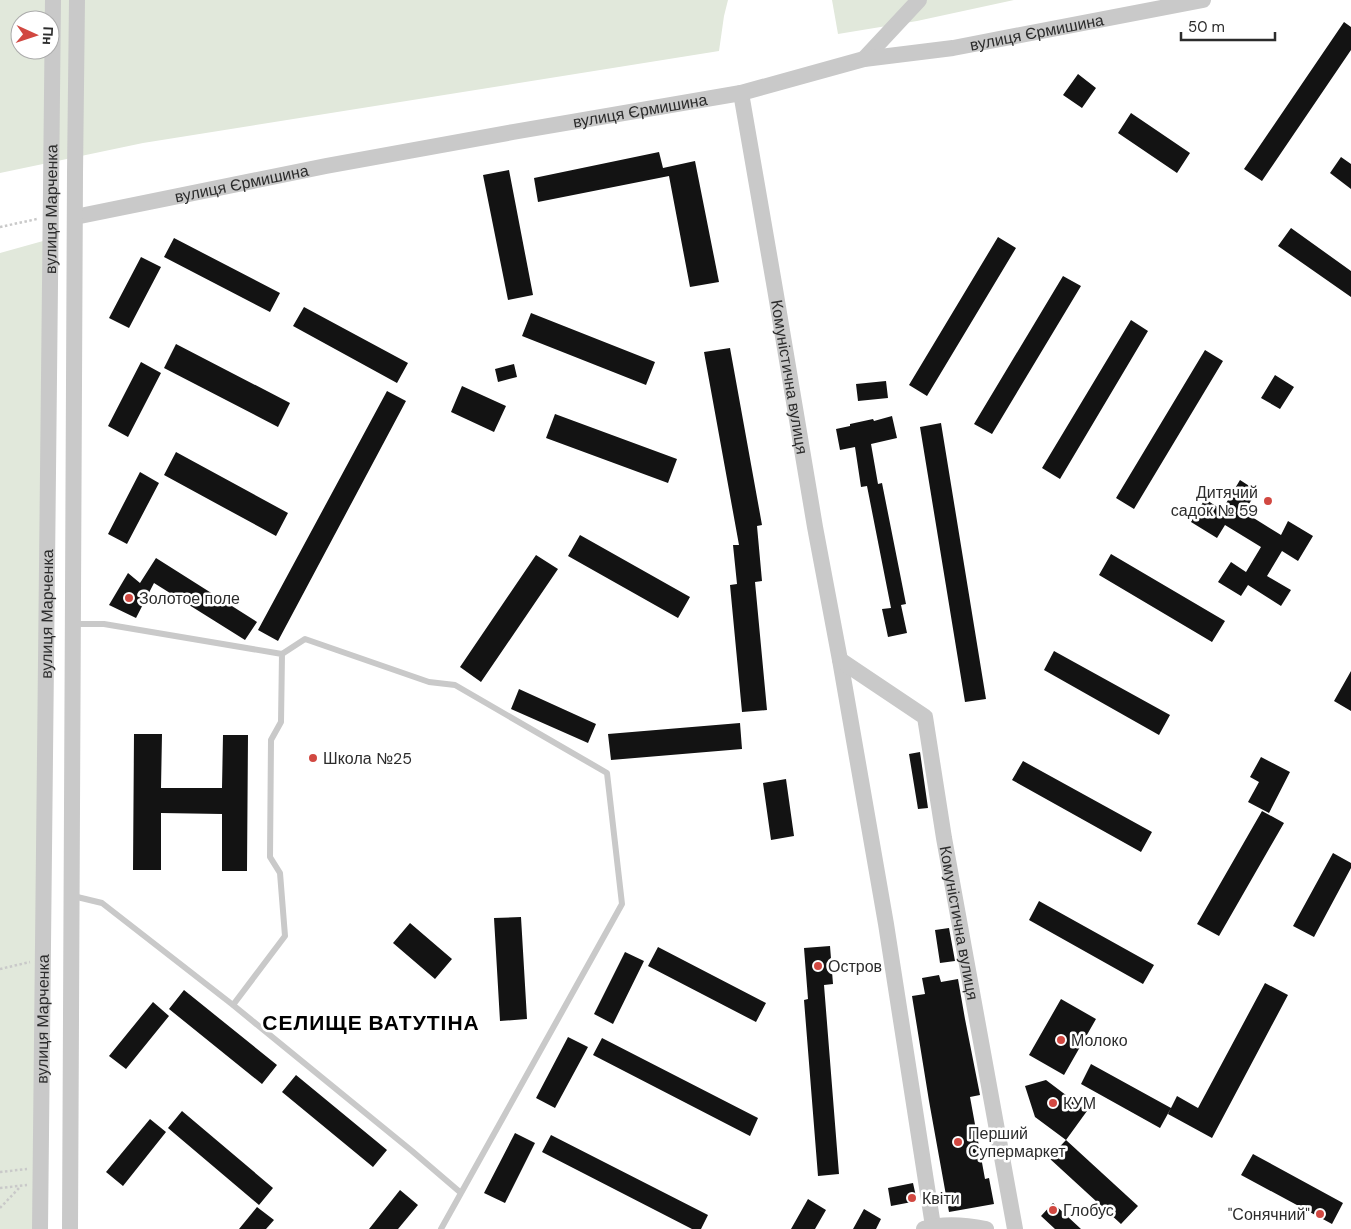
<svg xmlns="http://www.w3.org/2000/svg" width="1351" height="1229" font-family="'DM Sans',sans-serif">
<style>
.green{fill:#e1e8db;fill-rule:evenodd}
.building{fill:#131313}
.lines{fill:none;stroke-linecap:round;stroke-linejoin:round}
.path{stroke:#c9c9c9;stroke-width:2.5;stroke-dasharray:2.5 2.5;stroke-linecap:butt}
.service{stroke:#c9c9c9;stroke-width:6}
.tertiary{stroke:#c9c9c9;stroke-width:16}
.poi-dot{fill:#d14841;stroke:#fff;stroke-width:2}
.labels{text-anchor:middle;dominant-baseline:central;stroke-width:5;stroke-linejoin:round;paint-order:stroke}
.street-label{font-size:16px;fill:#2c2c2c;stroke:#fff}
.poi-label{font-size:16px;fill:#2c2c2c;stroke:#fff;text-anchor:start}
.district-label{font-size:21px;font-weight:bold;letter-spacing:1px;fill:#000;stroke:#fff}
</style>
<rect width="100%" height="100%" fill="#fff"/>
<path class="green" d="M 0,0 L 728,0 L 724,16 L 719,51 L 143,143 L 0,173 ZM 20,20 L 50,20 L 50,50 L 20,50 Z
M 832,0 L 1014,0 L 917,21 L 838,34 Z
M 43,241 L 35,1229 L 0,1229 L 0,253 Z"/>
<path class="building" d="M 1344,22 L 1351,27 L 1351,50 L 1262,181 L 1244,169 Z
M 1078,74 L 1096,88 L 1082,108 L 1063,95 Z
M 1131,113 L 1190,153 L 1177,173 L 1118,133 Z
M 659,152 L 663,168 L 695,161 L 719,282 L 690,287 L 669,176 L 538,202 L 534,178 Z
M 1341,157 L 1351,164 L 1351,189 L 1330,173 Z
M 509,170 L 533,295 L 508,300 L 483,175 Z
M 1291,228 L 1351,271 L 1351,297 L 1278,246 Z
M 998,237 L 1016,248 L 927,396 L 909,385 Z
M 174,238 L 280,293 L 270,312 L 164,257 Z
M 141,257 L 161,267 L 129,328 L 109,318 Z
M 1063,276 L 1081,286 L 992,434 L 974,424 Z
M 304,307 L 408,363 L 397,383 L 293,326 Z
M 531,313 L 655,362 L 646,385 L 522,336 Z
M 1131,320 L 1148,331 L 1060,479 L 1042,468 Z
M 176,344 L 290,403 L 278,427 L 164,368 Z
M 730,348 L 762,525 L 757,526 L 762,581 L 755,582 L 767,710 L 742,712 L 730,585 L 737,584 L 733,545 L 739,545 L 704,352 Z
M 1205,350 L 1223,361 L 1134,509 L 1116,498 Z
M 141,362 L 161,373 L 128,437 L 108,426 Z
M 514,364 L 517,377 L 498,382 L 495,369 Z
M 1275,375 L 1294,387 L 1280,409 L 1261,398 Z
M 886,381 L 888,398 L 858,401 L 856,384 Z
M 462,386 L 506,406 L 494,432 L 451,412 Z
M 387,391 L 406,401 L 278,641 L 258,630 Z
M 555,414 L 677,459 L 668,483 L 546,438 Z
M 892,416 L 897,438 L 871,444 L 878,484 L 882,483 L 906,604 L 901,605 L 907,633 L 888,637 L 882,609 L 891,608 L 867,486 L 861,487 L 855,447 L 840,450 L 836,429 L 850,426 L 850,424 L 873,419 L 874,421 Z
M 941,423 L 986,699 L 965,702 L 920,427 Z
M 176,452 L 288,513 L 276,536 L 164,475 Z
M 140,472 L 159,483 L 127,544 L 108,534 Z
M 1240,480 L 1257,491 L 1244,512 L 1281,535 L 1288,521 L 1313,536 L 1298,561 L 1282,551 L 1267,576 L 1291,590 L 1281,606 L 1248,585 L 1241,596 L 1218,582 L 1231,562 L 1246,572 L 1261,547 L 1225,525 L 1217,538 L 1191,522 L 1205,499 L 1222,510 Z
M 580,535 L 690,597 L 678,618 L 568,556 Z
M 1111,554 L 1225,621 L 1212,642 L 1099,575 Z
M 536,555 L 558,569 L 481,682 L 460,667 Z
M 156,558 L 257,622 L 245,640 L 154,583 L 136,618 L 109,605 L 128,573 L 140,583 Z
M 1054,651 L 1170,715 L 1159,735 L 1044,670 Z
M 1351,671 L 1351,711 L 1334,701 Z
M 519,689 L 596,724 L 588,743 L 511,709 Z
M 740,723 L 742,749 L 611,760 L 608,734 Z
M 134,734 L 162,734 L 161,788 L 222,788 L 223,735 L 248,735 L 247,871 L 222,871 L 222,814 L 161,813 L 161,870 L 133,870 Z
M 920,752 L 928,808 L 918,809 L 909,754 Z
M 1261,757 L 1290,772 L 1269,813 L 1248,802 L 1259,782 L 1250,777 Z
M 1023,761 L 1152,832 L 1141,852 L 1012,780 Z
M 786,779 L 794,836 L 771,840 L 763,783 Z
M 1262,811 L 1284,823 L 1219,936 L 1197,924 Z
M 1333,853 L 1351,863 L 1351,868 L 1314,937 L 1293,926 Z
M 1039,901 L 1154,965 L 1143,984 L 1029,920 Z
M 521,917 L 527,1019 L 500,1021 L 494,918 Z
M 410,923 L 452,959 L 435,979 L 393,943 Z
M 949,928 L 955,961 L 940,963 L 935,930 Z
M 830,946 L 833,984 L 824,985 L 839,1174 L 818,1176 L 804,1000 L 808,999 L 804,948 Z
M 658,947 L 766,1003 L 756,1022 L 648,966 Z
M 625,952 L 644,961 L 613,1024 L 594,1014 Z
M 939,975 L 941,982 L 958,979 L 965,1019 L 980,1095 L 970,1097 L 985,1179 L 989,1178 L 994,1204 L 949,1212 L 929,1101 L 912,996 L 925,994 L 922,978 Z
M 1265,983 L 1288,995 L 1212,1138 L 1168,1114 L 1177,1096 L 1198,1108 Z
M 184,990 L 277,1065 L 262,1084 L 169,1009 Z
M 1061,999 L 1096,1019 L 1064,1075 L 1029,1055 Z
M 153,1002 L 169,1016 L 126,1069 L 109,1056 Z
M 568,1037 L 588,1047 L 555,1108 L 536,1098 Z
M 602,1038 L 758,1118 L 750,1136 L 593,1055 Z
M 1091,1064 L 1171,1108 L 1160,1128 L 1081,1084 Z
M 296,1075 L 387,1150 L 373,1167 L 282,1092 Z
M 1046,1080 L 1087,1111 L 1066,1140 L 1035,1117 L 1025,1086 Z
M 182,1111 L 273,1188 L 259,1205 L 168,1128 Z
M 150,1119 L 166,1132 L 123,1186 L 106,1172 Z
M 515,1133 L 535,1143 L 505,1203 L 484,1193 Z
M 551,1135 L 708,1215 L 701,1229 L 692,1229 L 542,1152 Z
M 1066,1140 L 1138,1206 L 1121,1224 L 1049,1158 Z
M 1253,1154 L 1343,1203 L 1332,1224 L 1241,1175 Z
M 913,1183 L 917,1201 L 891,1206 L 888,1188 Z
M 400,1190 L 418,1205 L 398,1229 L 369,1229 Z
M 808,1199 L 826,1210 L 815,1229 L 791,1229 Z
M 1053,1203 L 1081,1229 L 1055,1229 L 1041,1216 Z
M 257,1207 L 274,1220 L 266,1229 L 239,1229 Z
M 864,1209 L 881,1219 L 876,1229 L 853,1229 Z"/>
<g class="lines">
<path class="path" d="M 0,227 L 37,219
M 0,969 L 30,962
M 0,1172 L 27,1169
M 0,1188 L 27,1185
M 0,1208 L 20,1187"/>
<path class="service" d="M 73,624 L 104,624 L 282,654 L 305,639 L 429,682 L 455,685 L 607,773 L 622,904 L 441,1229
M 73,896 L 102,903 L 233,1005 L 412,1151 L 461,1193
M 233,1005 L 285,936 L 280,873 L 270,857 L 271,740 L 281,722 L 282,654"/>
<g class="tertiary">
<path d="M 864,59 L 919,0"/>
<path id="s1" d="M 741,93 L 775,289 L 815,527 L 840,660 L 886,924 L 933,1226"/>
<path id="s2" d="M 75,217 L 326,166 L 513,132 L 741,93 L 864,59 L 953,48 L 1203,0"/>
<path id="s3" d="M 840,660 L 925,717 L 944,838 L 1015,1229"/>
<path id="s4" d="M 40,1229 L 53,0"/>
<path d="M 70,1229 L 75,173 L 77,0"/>
<path d="M 924,1229 C 943,1223 966,1225 986,1229"/>
</g>
</g>
<g class="poi-dot">
<circle cx="1268" cy="501" r="5"/>
<circle cx="129" cy="598" r="5"/>
<circle cx="313" cy="758" r="5"/>
<circle cx="818" cy="966" r="5"/>
<circle cx="1061" cy="1040" r="5"/>
<circle cx="1053" cy="1103" r="5"/>
<circle cx="958" cy="1142" r="5"/>
<circle cx="912" cy="1198" r="5"/>
<circle cx="1053" cy="1210" r="5"/>
<circle cx="1320" cy="1214" r="5"/>
</g>
<g class="labels">
<g class="street-label">
<text stroke="none"><textPath href="#s2" startOffset="980">вулиця Єрмишина</textPath></text>
<text stroke="none"><textPath href="#s2" startOffset="575">вулиця Єрмишина</textPath></text>
<text stroke="none"><textPath href="#s2" startOffset="170">вулиця Єрмишина</textPath></text>
<text stroke="none"><textPath href="#s4" startOffset="1020">вулиця Марченка</textPath></text>
<text stroke="none"><textPath href="#s1" startOffset="288">Комуністична вулиця</textPath></text>
<text stroke="none"><textPath href="#s4" startOffset="615">вулиця Марченка</textPath></text>
<text stroke="none"><textPath href="#s3" startOffset="311">Комуністична вулиця</textPath></text>
<text stroke="none"><textPath href="#s4" startOffset="210">вулиця Марченка</textPath></text>
</g>
<g class="poi-label">
<text x="1258" y="492" text-anchor="end">Дитячий<tspan x="1258" dy="18">садок № 59</tspan></text>
<text x="139" y="598">Золотое поле</text>
<text x="323" y="758">Школа №25</text>
<text x="828" y="966">Остров</text>
<text x="1071" y="1040">Молоко</text>
<text x="1063" y="1103">КУМ</text>
<text x="968" y="1133">Перший<tspan x="968" dy="18">Супермаркет</tspan></text>
<text x="922" y="1198">Квіти</text>
<text x="1063" y="1210">Глобус</text>
<text x="1310" y="1214" text-anchor="end">"Сонячний"</text>
</g>
<g class="district-label">
<text x="371" y="1023">СЕЛИЩЕ ВАТУТІНА</text>
</g>
</g>
<g transform="translate(35 35) rotate(93)"><circle r="24" fill="#ffffff" stroke="#ababab"/>
<path d="M0-4L9 19L0 12L-9 19Z" fill="#d14841"/>
<text y="-8" font-size="14" font-weight="bold" text-anchor="middle" fill="#2c2c2c">Пн</text>
</g>
<path d="M1181 32v8h94v-8" fill="none" stroke="#2c2c2c" stroke-width="2.5"/>
<text x="1188" y="32" font-size="15" fill="#2c2c2c" stroke="#ffffff" stroke-width="4" paint-order="stroke">50 m</text>
</svg>
